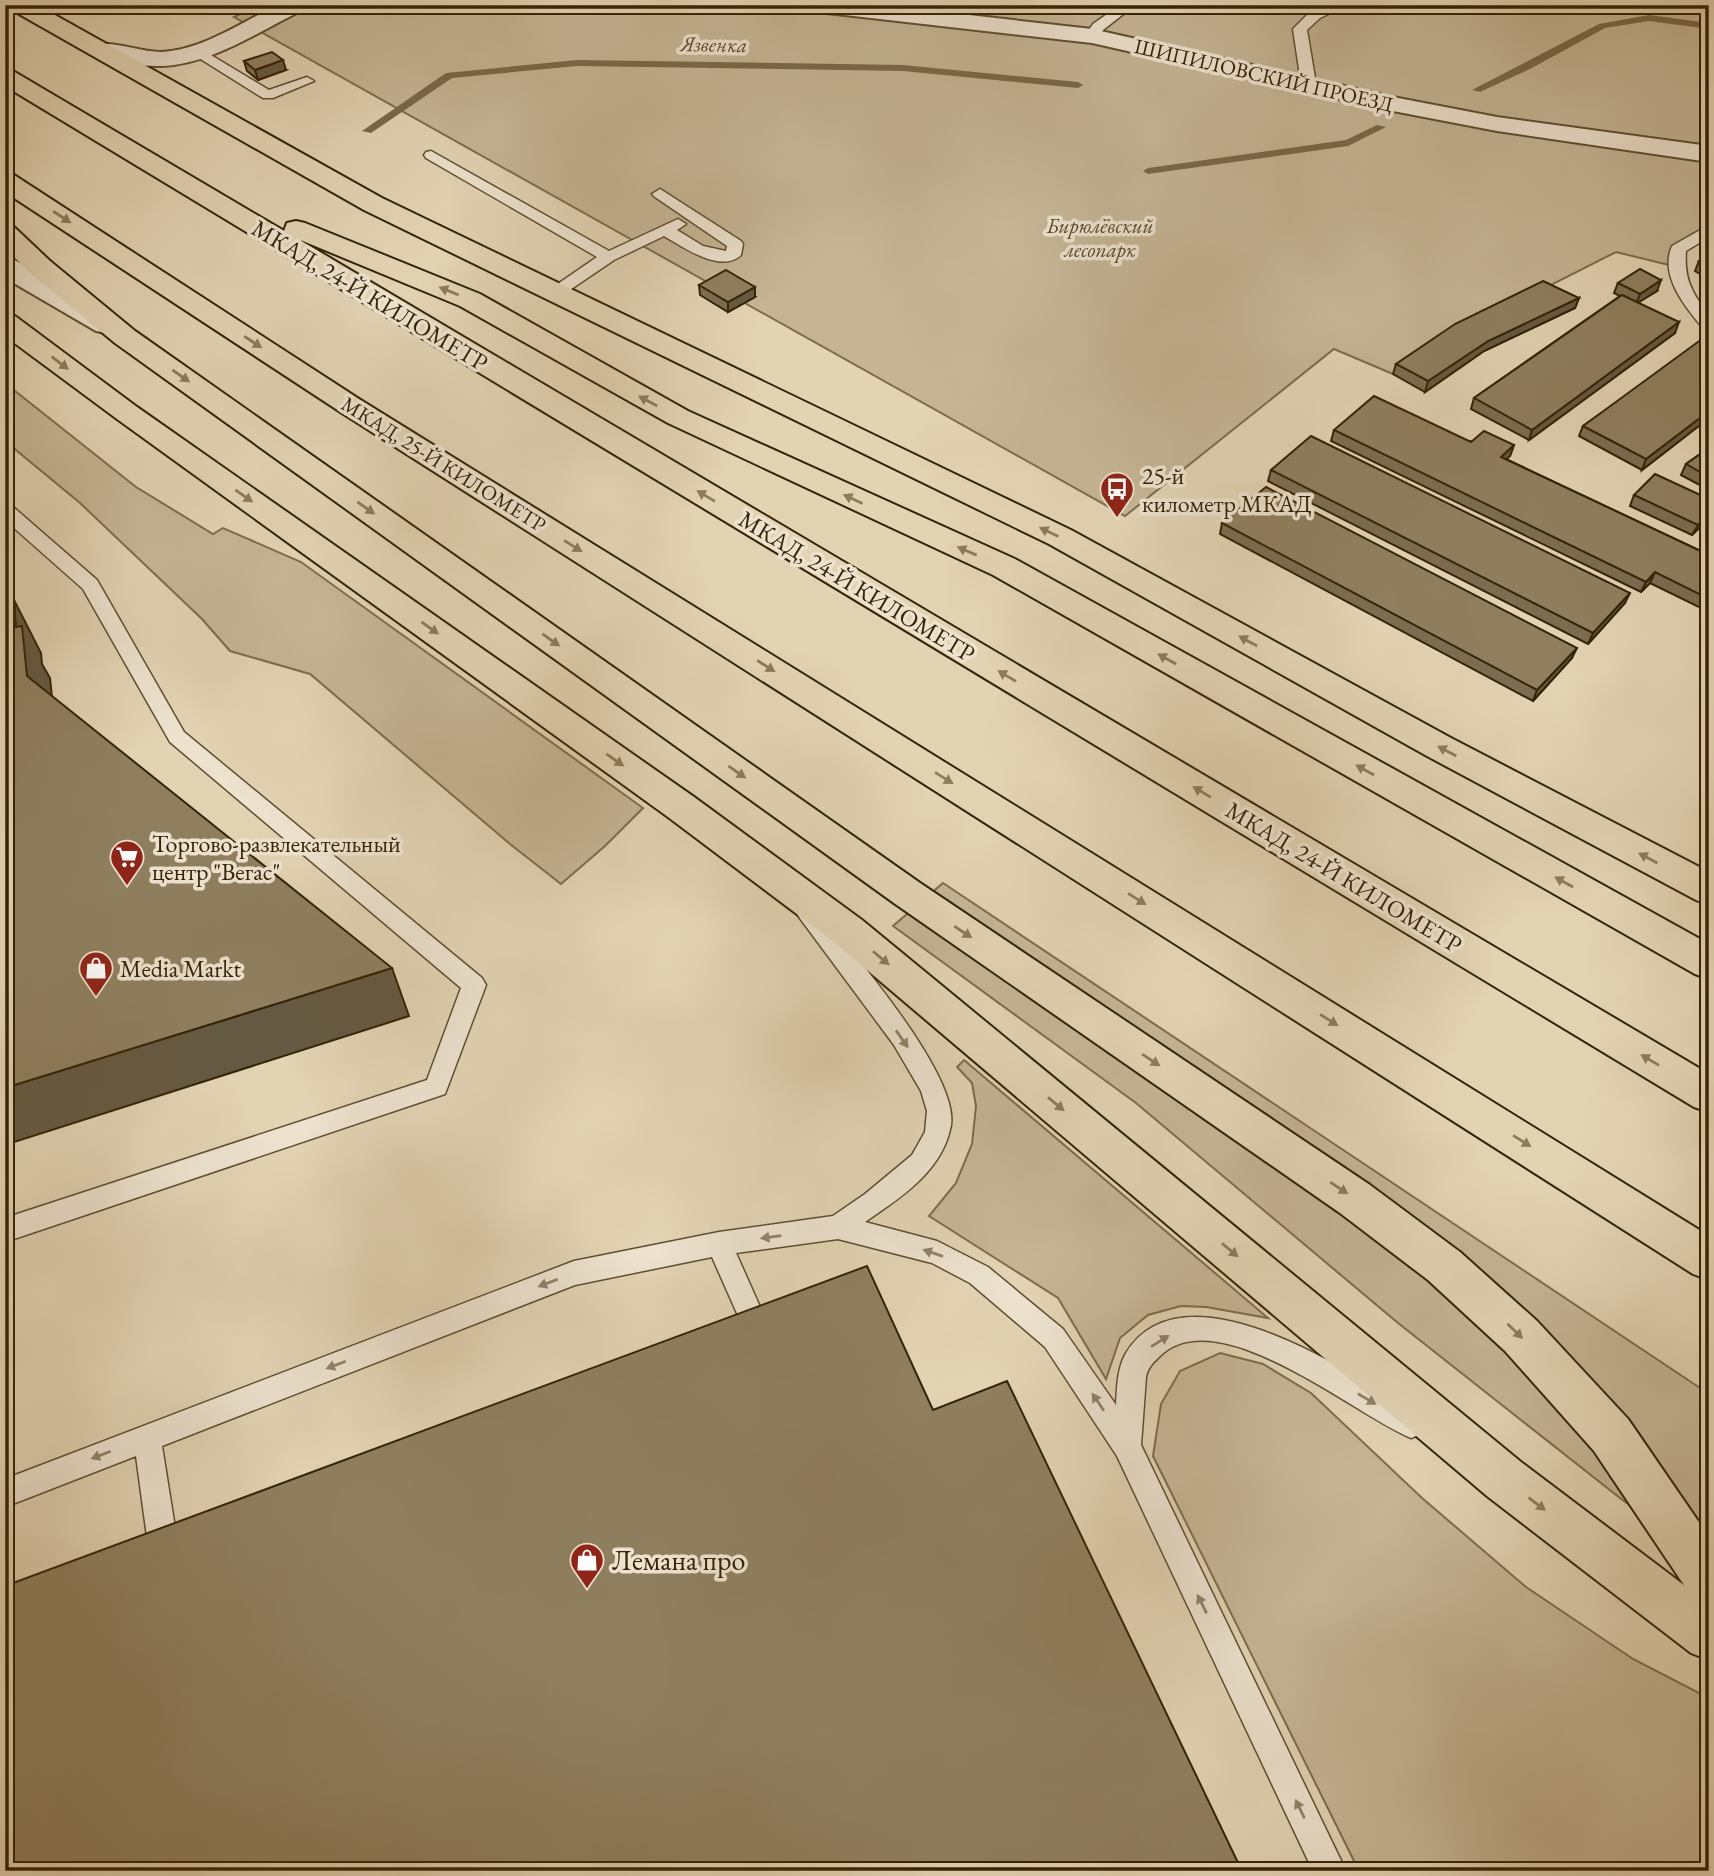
<svg xmlns="http://www.w3.org/2000/svg" width="1714" height="1876" font-family="'EB Garamond',serif">
<style>
.green{fill:#c5b595;stroke:#7d6c4d;stroke-width:2}
.lines{fill:none;stroke-linecap:round;stroke-linejoin:round}
.stream{fill:#79694a;fill-rule:evenodd}
.lane-casing{stroke:#604f30;stroke-width:3}
.street-casing{stroke:#604f30;stroke-width:4}
.primary-casing{stroke:#352305;stroke-width:4}
.highway-casing{stroke:#352305;stroke-width:4}
.lane{fill:#ece2ce;fill-rule:evenodd}
.street{fill:#ece2ce;fill-rule:evenodd}
.primary{fill:#e2d3b3;fill-rule:evenodd}
.highway{fill:#e2d3b3;fill-rule:evenodd}
.wall{fill:#7b6d52;stroke:#352305;stroke-width:2}
.shaded-wall{fill:#645942;stroke:#352305;stroke-width:2}
.building{fill:#8f7f5f;stroke:#352305;stroke-width:2}
.oneway{fill:#8c7b5c}
.oneway2{fill:#90826a}
.labels{text-anchor:middle;dominant-baseline:central;stroke-width:7;stroke-linejoin:round;paint-order:stroke}
.far-water-label{font-size:21px;font-style:italic;fill:#574628;stroke:#ece2ce}
.far-street-label{font-size:21px;fill:#352305;stroke:#ece2ce}
.far-park-label{font-size:21px;font-style:italic;fill:#594829;stroke:#ece2ce}
.street-label{font-size:24px;fill:#352305;stroke:#ece2ce}
.poi-label{font-size:24px;fill:#352305;stroke:#ece2ce;text-anchor:start}
.near-poi-label{font-size:28px;fill:#352305;stroke:#ece2ce;text-anchor:start}
</style>
<rect width="100%" height="100%" fill="#e2d3b3"/>
<filter id="stains"><feTurbulence type="fractalNoise" baseFrequency=".00286" numOctaves="4"/><feColorMatrix values="0 0 0 0 .2 0 0 0 0 .09 0 0 0 0 .02 0 0 0 .5 -.17"/></filter>
<radialGradient id="worn" r=".72"><stop offset=".6" stop-color="#630" stop-opacity="0"/><stop offset="1" stop-color="#630" stop-opacity=".3"/></radialGradient>
<path class="green" d="M 259,5 L 1709,5 L 1709,230 L 1678,249 L 1677,267 L 1616,252 L 1452,335 L 1393,374 L 1334,349 L 1125,516 L 234,17 Z
M 5,383 L 136,487 L 213,534 L 223,528 L 301,562 L 643,808 L 605,846 L 561,884 L 510,844 L 310,674 L 230,651 L 202,619 L 80,503 L 5,441 Z
M 943,883 L 1709,1394 L 1709,1555 L 1625,1502 L 1398,1323 L 1136,1103 L 893,926 Z
M 964,1060 L 1268,1318 L 1206,1307 L 1181,1306 L 1148,1315 L 1120,1338 L 1106,1379 L 1058,1298 L 929,1216 L 956,1183 L 972,1144 L 976,1106 L 972,1083 L 957,1067 Z
M 1220,1353 L 1263,1364 L 1311,1393 L 1422,1498 L 1526,1587 L 1633,1659 L 1707,1697 L 1709,1871 L 1359,1871 L 1153,1456 L 1161,1404 L 1180,1371 Z"/>
<g class="lines">
<path class="stream" d="M 1649,15 L 1709,23 L 1709,29 L 1649,21 L 1605,28 L 1530,69 L 1480,92 L 1472,90 L 1599,24 Z
M 577,60 L 903,65 L 1078,82 L 1083,85 L 1078,88 L 903,71 L 577,66 L 452,78 L 371,133 L 362,131 L 446,73 Z
M 1377,125 L 1386,127 L 1348,146 L 1148,174 L 1143,171 L 1148,168 L 1346,140 Z"/>
<g class="lane-casing">
<path id="lane" d="M 1120,5 L 1135,5 L 1103,30 L 1097,39 L 1087,39 L 1085,36 L 1093,24 Z
M 1328,5 L 1347,5 L 1320,18 L 1307,30 L 1315,78 L 1312,89 L 1302,89 L 1293,29 L 1310,12 Z
M 196,46 L 269,90 L 307,77 L 314,81 L 273,98 L 263,98 L 191,53 L 189,50 Z
M 431,151 L 609,251 L 678,219 L 686,224 L 677,230 L 703,246 L 726,251 L 727,246 L 655,197 L 652,194 L 660,189 L 741,241 L 743,244 L 741,255 C 721,274 683,247 664,236 L 614,260 L 561,296 L 549,296 L 547,293 L 549,290 L 597,257 L 426,158 L 424,155 L 426,152 Z
M 1709,225 L 1709,237 L 1686,251 C 1685,264 1686,277 1692,289 C 1700,307 1709,308 1709,329 L 1703,328 C 1685,307 1659,275 1672,246 Z
M 5,504 L 12,506 L 97,580 L 184,732 L 482,978 L 486,985 L 445,1094 L 5,1242 L 5,1218 L 427,1080 L 461,988 L 170,742 L 83,589 L 5,520 Z
M 807,902 L 815,905 C 847,947 959,1073 951,1125 C 943,1171 900,1198 865,1222 L 937,1241 L 988,1267 L 1063,1329 L 1116,1405 C 1117,1389 1117,1368 1126,1353 C 1185,1258 1358,1377 1421,1416 L 1425,1425 L 1421,1434 L 1411,1438 C 1356,1416 1218,1299 1160,1356 C 1153,1363 1148,1367 1146,1377 L 1141,1445 L 1346,1871 L 1313,1871 L 1117,1456 L 1045,1347 L 970,1283 L 932,1263 L 838,1239 L 736,1253 L 773,1336 L 769,1345 L 760,1349 L 751,1345 L 712,1257 L 575,1285 L 162,1446 L 180,1559 L 175,1569 L 165,1574 L 155,1569 L 150,1559 L 136,1456 L 5,1507 L 5,1479 L 574,1261 L 719,1232 L 833,1216 L 865,1194 L 912,1155 L 925,1132 L 927,1111 L 921,1091 L 894,1045 L 799,917 L 796,911 L 799,905 Z"/>
</g>
<g class="street-casing">
<path id="street" d="M 277,5 L 306,5 L 303,10 C 259,31 212,64 162,66 C 138,67 115,61 92,55 L 88,50 L 92,45 C 111,40 140,52 161,52 C 202,50 241,23 277,5 Z
M 385,5 L 654,5 L 651,10 L 643,12 L 396,12 L 388,10 Z
M 807,5 L 880,5 L 1092,29 L 1393,97 L 1497,117 L 1709,146 L 1709,162 L 1497,131 L 1393,111 L 1092,43 L 818,12 L 810,10 Z
M 5,258 L 15,260 L 116,319 L 120,325 L 116,331 L 106,333 L 96,331 L 5,278 Z"/>
</g>
<g class="primary-casing">
<path id="primary" d="M 5,314 L 15,316 L 137,407 L 694,797 L 862,920 L 1521,1462 L 1709,1604 L 1709,1660 L 1691,1653 L 1487,1496 L 834,942 L 668,817 L 117,419 L 5,336 Z"/>
</g>
<g class="highway-casing">
<path id="highway" d="M 9,5 L 37,5 L 382,198 L 1071,530 L 1451,738 L 1709,872 L 1709,905 L 1696,900 L 1427,756 L 1049,544 L 364,210 L 12,10 Z
M 5,69 L 13,71 L 284,231 L 287,223 L 296,221 L 305,223 L 480,294 L 688,411 L 1015,559 L 1709,944 L 1709,979 L 1695,974 L 993,575 L 668,423 L 460,306 L 298,239 L 1709,1074 L 1709,1112 L 1694,1107 L 5,86 Z
M 5,172 L 14,175 L 359,399 L 1709,1236 L 1709,1280 L 1693,1274 L 339,411 L 5,192 Z
M 5,225 L 14,227 L 50,261 L 135,331 L 920,883 L 1370,1185 L 1460,1252 L 1537,1321 L 1628,1419 L 1709,1537 L 1709,1605 L 1692,1597 L 1594,1451 L 1505,1351 L 1428,1280 L 1340,1213 L 894,903 L 115,343 L 30,273 L 5,248 Z"/>
</g>
<use href="#lane" class="lane"/>
<use href="#street" class="street"/>
<use href="#primary" class="primary"/>
<use href="#highway" class="highway"/>
</g>
<path class="wall" d="M 244,61 L 286,70 L 258,80 L 247,71 Z
M 1709,256 L 1709,279 L 1695,271 L 1699,261 Z
M 1618,283 L 1657,291 L 1638,302 L 1675,333 L 1529,440 L 1471,409 L 1474,398 L 1620,296 L 1614,293 Z
M 699,285 L 755,297 L 728,312 L 700,295 Z
M 1579,298 L 1575,308 L 1484,351 L 1425,392 L 1393,374 L 1396,364 Z
M 1709,337 L 1709,418 L 1642,470 L 1579,436 L 1583,426 Z
M 1334,430 L 1514,445 L 1510,456 L 1506,459 L 1709,555 L 1709,612 L 1650,583 L 1641,592 L 1331,441 Z
M 1709,448 L 1709,490 L 1681,475 L 1686,464 Z
M 1271,470 L 1625,603 L 1588,644 L 1268,481 Z
M 1634,495 L 1709,499 L 1709,518 L 1692,535 L 1630,506 Z
M 1222,523 L 1572,658 L 1533,701 L 1220,534 Z"/>
<path class="shaded-wall" d="M 283,60 L 286,70 L 258,80 L 255,70 Z
M 1661,280 L 1657,291 L 1636,304 L 1640,294 Z
M 755,287 L 755,297 L 728,312 L 728,302 Z
M 1579,298 L 1575,308 L 1484,351 L 1425,392 L 1428,381 L 1488,341 Z
M 1679,322 L 1675,333 L 1529,440 L 1532,430 Z
M 1709,411 L 1709,418 L 1642,470 L 1646,459 Z
M 1514,445 L 1510,456 L 1497,467 L 1501,457 Z
M 1709,513 L 1709,518 L 1692,535 L 1698,525 Z
M 1655,572 L 1650,583 L 1641,592 L 1646,582 Z
M 1630,593 L 1625,603 L 1588,644 L 1593,633 Z
M 5,594 L 15,612 L 14,600 L 41,653 L 42,664 L 50,678 L 55,727 L 27,676 L 5,609 Z
M 1577,648 L 1572,658 L 1533,701 L 1537,690 Z
M 392,968 L 409,1016 L 5,1145 L 5,1088 Z"/>
<path class="building" d="M 272,52 L 283,60 L 255,70 L 244,61 Z
M 1709,256 L 1709,266 L 1699,261 Z
M 1640,269 L 1661,280 L 1640,294 L 1618,283 Z
M 726,270 L 755,287 L 728,302 L 699,285 Z
M 1543,281 L 1579,298 L 1488,341 L 1428,381 L 1396,364 L 1455,324 Z
M 1622,295 L 1679,322 L 1532,430 L 1474,398 Z
M 1706,336 L 1709,337 L 1709,411 L 1646,459 L 1583,426 Z
M 1374,396 L 1471,442 L 1484,431 L 1514,445 L 1501,457 L 1709,555 L 1709,599 L 1655,572 L 1646,582 L 1334,430 Z
M 1311,436 L 1630,593 L 1593,633 L 1271,470 Z
M 1709,448 L 1709,477 L 1686,464 Z
M 1655,474 L 1709,499 L 1709,513 L 1698,525 L 1634,495 Z
M 1266,487 L 1577,648 L 1537,690 L 1222,523 Z
M 14,600 L 16,627 L 22,626 L 27,676 L 392,968 L 5,1088 L 5,602 Z
M 867,1266 L 933,1410 L 1007,1381 L 1242,1871 L 5,1871 L 5,1586 Z"/>
<defs><path id="oneway-solid" d="M-6-.8H1V-3.2L6.5 0L1 3.2V.8H-6Z" transform="scale(1.75)"/></defs>
<g class="oneway">
<use href="#oneway-solid" transform="translate(62 217) rotate(33)"/>
<use href="#oneway-solid" transform="translate(449 291) rotate(-158)"/>
<use href="#oneway-solid" transform="translate(253 342) rotate(33)"/>
<use href="#oneway-solid" transform="translate(60 363) rotate(37)"/>
<use href="#oneway-solid" transform="translate(181 376) rotate(35)"/>
<use href="#oneway-solid" transform="translate(648 401) rotate(-152)"/>
<use href="#oneway-solid" transform="translate(244 496) rotate(35)"/>
<use href="#oneway-solid" transform="translate(706 496) rotate(-149)"/>
<use href="#oneway-solid" transform="translate(853 499) rotate(-155)"/>
<use href="#oneway-solid" transform="translate(366 508) rotate(35)"/>
<use href="#oneway-solid" transform="translate(1049 532) rotate(-154)"/>
<use href="#oneway-solid" transform="translate(573 546) rotate(32)"/>
<use href="#oneway-solid" transform="translate(967 551) rotate(-157)"/>
<use href="#oneway-solid" transform="translate(430 628) rotate(35)"/>
<use href="#oneway-solid" transform="translate(551 640) rotate(35)"/>
<use href="#oneway-solid" transform="translate(1248 641) rotate(-151)"/>
<use href="#oneway-solid" transform="translate(1167 659) rotate(-151)"/>
<use href="#oneway-solid" transform="translate(766 666) rotate(32)"/>
<use href="#oneway-solid" transform="translate(1007 676) rotate(-149)"/>
<use href="#oneway-solid" transform="translate(1447 751) rotate(-152)"/>
<use href="#oneway-solid" transform="translate(615 760) rotate(35)"/>
<use href="#oneway-solid" transform="translate(1365 770) rotate(-151)"/>
<use href="#oneway-solid" transform="translate(737 772) rotate(35)"/>
<use href="#oneway-solid" transform="translate(944 778) rotate(32)"/>
<use href="#oneway-solid" transform="translate(1202 792) rotate(-149)"/>
<use href="#oneway-solid" transform="translate(1648 858) rotate(-152)"/>
<use href="#oneway-solid" transform="translate(1564 882) rotate(-151)"/>
<use href="#oneway-solid" transform="translate(1137 899) rotate(32)"/>
<use href="#oneway-solid" transform="translate(963 932) rotate(34)"/>
<use href="#oneway-solid" transform="translate(881 958) rotate(40)"/>
<use href="#oneway-solid" transform="translate(1329 1020) rotate(32)"/>
<use href="#oneway-solid" transform="translate(1151 1060) rotate(34)"/>
<use href="#oneway-solid" transform="translate(1650 1060) rotate(-149)"/>
<use href="#oneway-solid" transform="translate(1056 1104) rotate(40)"/>
<use href="#oneway-solid" transform="translate(1522 1141) rotate(32)"/>
<use href="#oneway-solid" transform="translate(1339 1188) rotate(34)"/>
<use href="#oneway-solid" transform="translate(1230 1250) rotate(40)"/>
<use href="#oneway-solid" transform="translate(1515 1331) rotate(44)"/>
<use href="#oneway-solid" transform="translate(1537 1504) rotate(37)"/>
</g>
<g class="oneway2">
<use href="#oneway-solid" transform="translate(902 1039) rotate(55)"/>
<use href="#oneway-solid" transform="translate(771 1237) rotate(172)"/>
<use href="#oneway-solid" transform="translate(933 1253) rotate(-161)"/>
<use href="#oneway-solid" transform="translate(548 1283) rotate(159)"/>
<use href="#oneway-solid" transform="translate(1160 1341) rotate(-32)"/>
<use href="#oneway-solid" transform="translate(336 1365) rotate(159)"/>
<use href="#oneway-solid" transform="translate(1367 1399) rotate(30)"/>
<use href="#oneway-solid" transform="translate(1098 1402) rotate(-124)"/>
<use href="#oneway-solid" transform="translate(101 1455) rotate(159)"/>
<use href="#oneway-solid" transform="translate(1202 1604) rotate(-116)"/>
<use href="#oneway-solid" transform="translate(1300 1809) rotate(-116)"/>
</g>
<defs>
<g id="bus-pin" transform="scale(1.75)"><path d="M0 17L-7.5 6A9.5 9.5 0 1 1 7.5 6Z" fill="#8f2418" stroke="#ece2ce"/><path d="M-5-6H5V4H4V6H2V4H-2V6H-4V4H-5ZM-3.5-4V0h7V-4ZM-3.5 1.2v1.5H-2V1.2ZM2 1.2v1.5H3.5V1.2Z" fill="#fff"/></g>
<g id="supermarket-pin" transform="scale(1.75)"><path d="M0 17L-7.5 6A9.5 9.5 0 1 1 7.5 6Z" fill="#8f2418" stroke="#ece2ce"/><path d="M-6-5.5h2.5l.6 2H6L4.5 2H-2.5L-4.4-4H-6ZM-1.5 3.2a1.3 1.3 0 1 0 .1 0ZM3 3.2a1.3 1.3 0 1 0 .1 0Z" fill="#fff"/></g>
<g id="shop-pin" transform="scale(1.75)"><path d="M0 17L-7.5 6A9.5 9.5 0 1 1 7.5 6Z" fill="#8f2418" stroke="#ece2ce"/><path d="M-5-2.5h2.3a2.7 3.5 0 0 1 5.4 0H5L5.5 6h-11ZM-1.5-2.5h3a1.5 2.3 0 0 0-3 0Z" fill="#fff"/></g>
</defs>
<g fill-rule="evenodd">
<use href="#bus-pin" x="1117" y="489"/>
<use href="#supermarket-pin" x="127" y="857"/>
<use href="#shop-pin" x="96" y="968"/>
<use href="#shop-pin" x="587" y="1560"/>
</g>
<g class="labels">
<g class="far-water-label">
<text transform="translate(714 44) rotate(1)">Язвенка</text>
</g>
<g class="far-street-label">
<text transform="translate(1264 75) rotate(13)">ШИПИЛОВСКИЙ ПРОЕЗД</text>
<text transform="translate(444 464) rotate(32)">МКАД, 25-Й КИЛОМЕТР</text>
</g>
<g class="far-park-label">
<text x="1100" y="225">Бирюлёвский<tspan x="1100" dy="24">лесопарк</tspan></text>
</g>
<g class="street-label">
<text transform="translate(370 295) rotate(31)">МКАД, 24-Й КИЛОМЕТР</text>
<text transform="translate(857 586) rotate(31)">МКАД, 24-Й КИЛОМЕТР</text>
<text transform="translate(1344 877) rotate(31)">МКАД, 24-Й КИЛОМЕТР</text>
</g>
<g class="poi-label">
<text x="1142" y="475">25-й<tspan x="1142" dy="28">километр МКАД</tspan></text>
<text x="152" y="843">Торгово-развлекательный<tspan x="152" dy="28">центр "Вегас"</tspan></text>
<text x="120" y="968">Мedia Мarkt</text>
</g>
<g class="near-poi-label">
<text x="612" y="1560">Лемана про</text>
</g>
</g>
<rect width="1714" height="1876" fill="none" stroke="#e2d3b3" stroke-width="28"/>
<rect x="7" y="7" width="1700" height="1862" fill="none" stroke="#352305" stroke-width="3.5"/>
<rect x="14" y="14" width="1686" height="1848" fill="none" stroke="#352305" stroke-width="2"/>
<rect width="100%" height="100%" filter="url(#stains)"/>
<rect width="100%" height="100%" fill="url(#worn)"/>
</svg>
